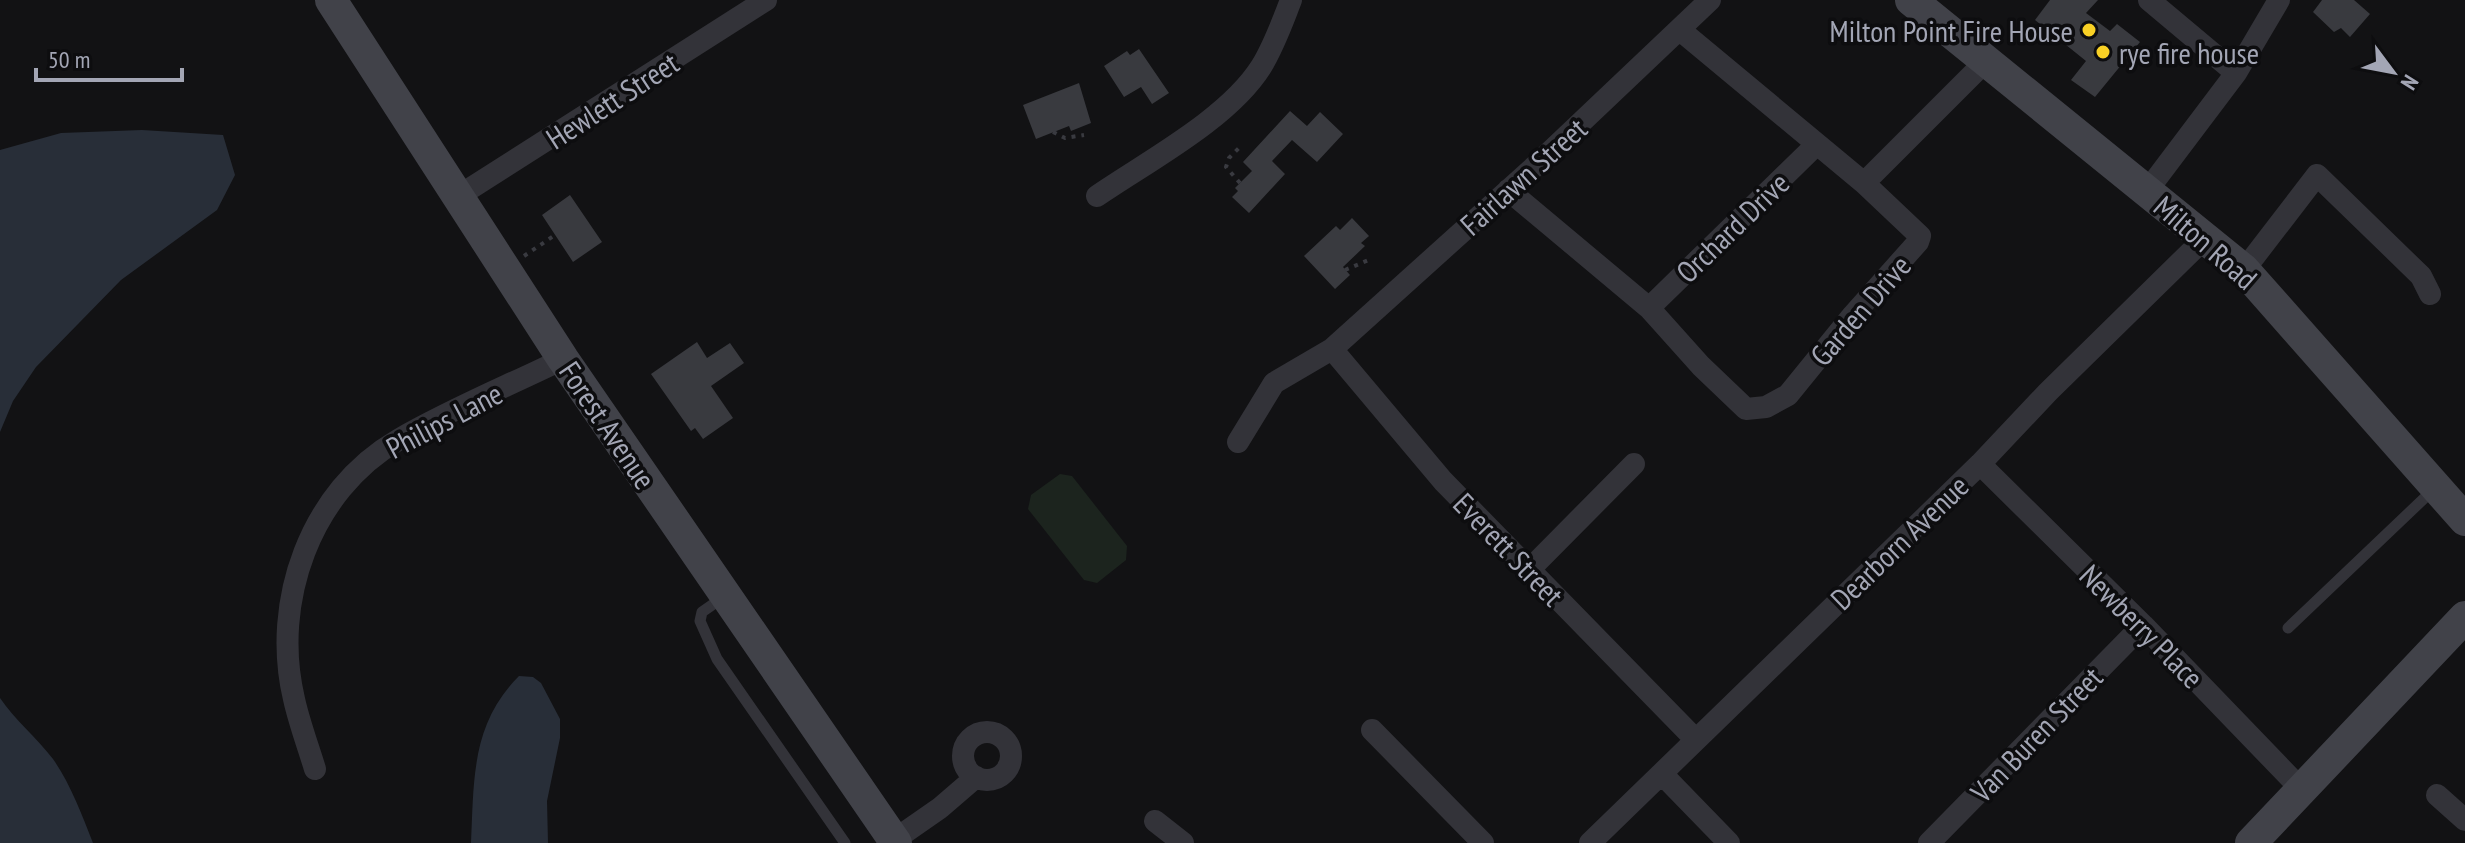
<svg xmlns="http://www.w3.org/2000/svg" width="2465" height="843" font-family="'PT Sans Narrow',sans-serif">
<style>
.green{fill:#1c241e}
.water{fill:#282e38}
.building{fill:#393a3f}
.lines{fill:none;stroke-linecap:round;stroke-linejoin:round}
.path{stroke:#393a40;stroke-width:4;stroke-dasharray:4 6;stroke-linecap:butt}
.lane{stroke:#333339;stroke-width:11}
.street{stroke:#333339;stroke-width:22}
.secondary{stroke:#414249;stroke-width:32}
.poi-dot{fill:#f9d125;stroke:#0d0d0f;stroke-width:3}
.labels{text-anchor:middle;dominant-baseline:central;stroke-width:7;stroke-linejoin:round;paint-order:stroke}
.poi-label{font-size:30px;fill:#a3a6b5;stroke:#0d0d0f;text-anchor:end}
.street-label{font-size:30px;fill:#a3a6b5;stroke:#0d0d0f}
</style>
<rect width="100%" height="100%" fill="#121214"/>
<path class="green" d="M 1060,474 L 1072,476 L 1127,546 L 1126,560 L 1097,583 L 1084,580 L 1028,509 L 1031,495 Z"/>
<path class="water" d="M 142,130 L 223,135 L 235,175 L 217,210 L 121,280 L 36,367 L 13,401 L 0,432 L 0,150 L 61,133 Z
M 519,676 L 533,677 L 541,683 L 560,719 L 560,738 L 547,801 L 548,843 L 471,843 C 474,780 471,724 519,676 Z
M 0,698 C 15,720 36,737 53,759 C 70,783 82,815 93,843 L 0,843 Z"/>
<path class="building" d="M 2050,0 L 2098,0 L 2086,13 L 2110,31 L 2117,24 L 2140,42 L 2095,97 L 2071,80 L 2086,61 L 2035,20 Z
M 2322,0 L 2354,0 L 2370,14 L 2350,37 L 2341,28 L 2334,32 L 2313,12 Z
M 1139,49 L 1169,93 L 1152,104 L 1141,87 L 1124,97 L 1104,66 L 1127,51 L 1130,55 Z
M 1079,83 L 1091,123 L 1071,131 L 1069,126 L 1036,139 L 1023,105 Z
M 1290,111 L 1307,126 L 1320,112 L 1343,134 L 1317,162 L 1292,140 L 1272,161 L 1285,174 L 1249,213 L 1232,197 L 1238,191 L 1235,188 L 1252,171 L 1243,162 Z
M 570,195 L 602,242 L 573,262 L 542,215 Z
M 1352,218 L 1369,236 L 1361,243 L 1365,246 L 1343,267 L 1350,275 L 1335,289 L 1304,256 L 1336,226 L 1340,230 Z
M 697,342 L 707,358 L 730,343 L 744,363 L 711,386 L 733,418 L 703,439 L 695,428 L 691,431 L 651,374 Z"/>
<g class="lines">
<path class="path" d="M 1053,132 L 1065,138 L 1084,135
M 1240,183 L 1226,167 L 1229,158 L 1241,146
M 524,256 L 555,235
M 1345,270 L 1371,259"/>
<path class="lane" d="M 725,596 L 702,612 L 700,621 L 717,659 L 845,843
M 2288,628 L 2435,488"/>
<path class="street" d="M 2149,0 L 2236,73
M 1864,183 L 1986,61
M 1508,190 L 1649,308 L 1701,366 L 1746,409 L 1766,407 L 1788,395 L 1853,315 L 1918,242 L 1920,236 L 1864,183 L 1680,30
M 2147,191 L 2236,73 L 2279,0
M 1097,196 C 1148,161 1228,119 1261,67 C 1274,46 1282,23 1291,0
M 457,197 L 766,0
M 2244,270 L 2317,175 L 2421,276 L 2430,294
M 1649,308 L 1816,145
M 1332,349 L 1443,481 L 1696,740
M 1238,442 L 1274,383 L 1332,349 L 1534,167 L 1710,0
M 1980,464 L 2143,625 L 2302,790
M 1529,570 L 1634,464
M 1372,730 L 1483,843
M963 756a24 24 0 1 1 48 0a24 24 0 1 1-48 0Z
M 315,769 C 308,746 299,722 294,699 C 271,602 310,491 398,440 C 451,409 508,386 563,359
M 1662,774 L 1729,843
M 2437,795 L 2465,820
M 1155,821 L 1183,843
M 894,840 L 940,808 L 976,777
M 1590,843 L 1980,464 L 2048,392 L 2205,238
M 1929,843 L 2143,625"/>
<path class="secondary" d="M 331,0 L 563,359 L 896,843
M 1911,0 L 2244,270 L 2465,520
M 2251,843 L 2465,617"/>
</g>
<g class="poi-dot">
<circle cx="2089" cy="30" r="8"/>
<circle cx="2103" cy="52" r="8"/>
</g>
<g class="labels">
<g class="poi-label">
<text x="2073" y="30">Milton Point Fire House</text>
<text x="2119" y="52" text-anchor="start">rye fire house</text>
</g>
<g class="street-label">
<text transform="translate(612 100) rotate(-33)">Hewlett Street</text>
<text transform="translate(1523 176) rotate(-42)">Fairlawn Street</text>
<text transform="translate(1732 227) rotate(-44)">Orchard Drive</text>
<text transform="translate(2206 242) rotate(41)">Milton Road</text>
<text transform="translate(1860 310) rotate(-49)">Garden Drive</text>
<text transform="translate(444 420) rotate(-28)">Philips Lane</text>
<text transform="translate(608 425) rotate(56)">Forest Avenue</text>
<text transform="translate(1899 542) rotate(-44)">Dearborn Avenue</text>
<text transform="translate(1509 549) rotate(46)">Everett Street</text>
<text transform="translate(2142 626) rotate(45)">Newberry Place</text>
<text transform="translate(2036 734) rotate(-46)">Van Buren Street</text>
</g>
</g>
<g transform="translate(2393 72) rotate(122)" stroke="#0d0d0f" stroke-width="6" paint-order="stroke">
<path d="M0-6L14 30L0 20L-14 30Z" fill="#a3a6b5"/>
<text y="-12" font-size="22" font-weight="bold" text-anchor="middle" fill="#a3a6b5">N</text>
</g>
<path d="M36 68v12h146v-12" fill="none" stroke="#a3a6b5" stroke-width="4"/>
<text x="48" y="68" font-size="24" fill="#a3a6b5" stroke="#0d0d0f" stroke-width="6" paint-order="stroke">50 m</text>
</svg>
